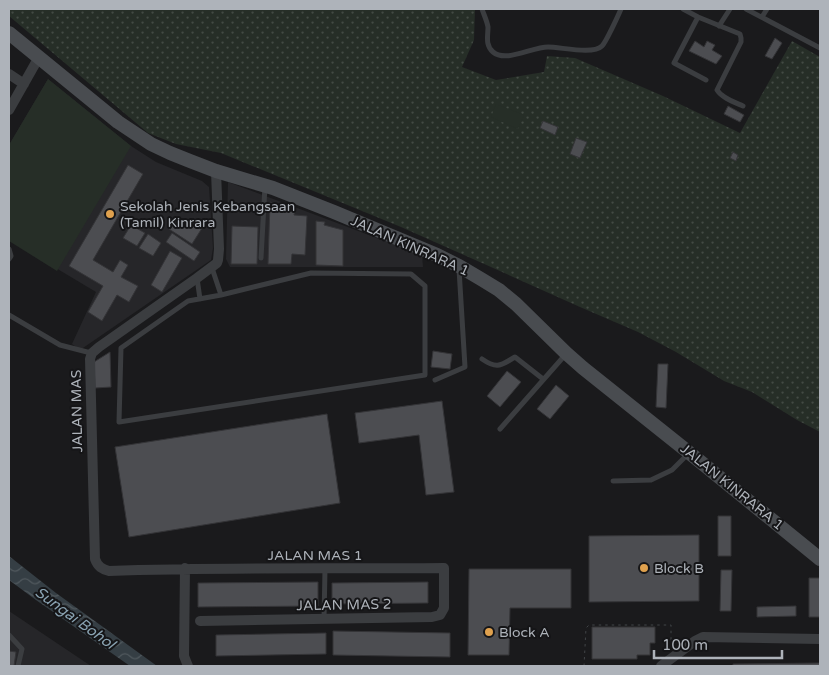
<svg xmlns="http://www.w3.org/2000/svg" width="829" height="675" font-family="'Varela Round',sans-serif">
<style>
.built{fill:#262629}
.grass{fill:url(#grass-dots)}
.pitch{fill:#262e27}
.water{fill:url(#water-waves)}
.building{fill:#4c4d51;stroke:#343437}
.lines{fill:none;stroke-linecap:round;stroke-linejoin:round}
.path{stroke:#414447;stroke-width:1;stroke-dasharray:2.5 4;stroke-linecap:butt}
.lane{stroke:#3b3d40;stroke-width:5}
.street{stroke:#3b3d40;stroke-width:10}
.secondary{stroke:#494c50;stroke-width:14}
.poi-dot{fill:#dfa14e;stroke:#151517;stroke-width:2}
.labels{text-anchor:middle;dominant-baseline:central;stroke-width:4;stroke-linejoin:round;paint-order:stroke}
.poi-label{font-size:14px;fill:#aeb3ba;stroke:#151517;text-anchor:start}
.street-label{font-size:14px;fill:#aeb3ba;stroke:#151517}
.water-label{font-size:15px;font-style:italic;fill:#89a2b1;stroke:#151517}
</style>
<defs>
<pattern id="grass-dots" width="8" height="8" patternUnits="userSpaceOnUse" patternTransform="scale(1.25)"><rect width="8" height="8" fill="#262e27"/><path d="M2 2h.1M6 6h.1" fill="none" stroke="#434a44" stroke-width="1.8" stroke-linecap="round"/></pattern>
<pattern id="water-waves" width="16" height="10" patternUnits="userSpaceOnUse" patternTransform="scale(1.25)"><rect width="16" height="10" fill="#353e44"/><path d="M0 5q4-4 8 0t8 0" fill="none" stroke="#50585d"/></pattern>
</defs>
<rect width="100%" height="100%" fill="#1a1a1c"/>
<path class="built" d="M 48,79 L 131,146 L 156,162 L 202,181 L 209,187 L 213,248 L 211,260 L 80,350 L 72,344 L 96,292 L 9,240 L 9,145 Z
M 228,182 L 422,255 L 423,267 L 230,267 L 226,259 Z
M 9,611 L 91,666 L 9,666 Z"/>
<path class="grass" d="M 9,9 L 475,9 L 474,40 L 462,67 L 496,80 L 544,72 L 547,56 L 575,58 L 663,96 L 740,133 L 792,41 L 820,57 L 820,432 L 797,420 L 752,392 L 724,381 L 676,352 L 638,332 L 580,307 L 482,263 L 401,227 L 221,153 L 176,144 L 148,133 L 9,16 Z"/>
<path class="pitch" d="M 48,79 L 131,146 L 57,271 L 9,241 L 9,145 Z
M 496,104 L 524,115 L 518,129 L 491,117 Z"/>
<path class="water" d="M 9,556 L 56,593 L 157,666 L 130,666 L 36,600 L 9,580 Z"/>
<path class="building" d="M 775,38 L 782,43 L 772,59 L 765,56 Z
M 695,41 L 704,47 L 707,41 L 715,45 L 712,50 L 722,56 L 716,64 L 689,51 Z
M 728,106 L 744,115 L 740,122 L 724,114 Z
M 543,121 L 558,127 L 555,135 L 540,128 Z
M 576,138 L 587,142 L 580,158 L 570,154 Z
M 733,152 L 738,155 L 736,161 L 730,158 Z
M 128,165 L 143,174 L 93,260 L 113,272 L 120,260 L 128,265 L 121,277 L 138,286 L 129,302 L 117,295 L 102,321 L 88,312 L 103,286 L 69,266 Z
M 270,202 L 295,210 L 294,215 L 307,216 L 305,255 L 292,254 L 291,264 L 268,264 Z
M 194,218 L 204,225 L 192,244 L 169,229 L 175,220 L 187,228 Z
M 316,221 L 325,222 L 324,225 L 343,230 L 343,266 L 316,265 Z
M 131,225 L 145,233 L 137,246 L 123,238 Z
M 232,226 L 258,227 L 257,264 L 231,264 Z
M 172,233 L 200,252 L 194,261 L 166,242 Z
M 148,234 L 161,243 L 153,256 L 139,248 Z
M 170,251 L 182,258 L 162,292 L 151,285 Z
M 433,351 L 452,354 L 450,369 L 431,367 Z
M 110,352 L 111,387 L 95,388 L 94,362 Z
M 658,364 L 668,364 L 666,408 L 656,407 Z
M 507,371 L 521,382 L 500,407 L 487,396 Z
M 556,385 L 569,396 L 550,419 L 537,409 Z
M 442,401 L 454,492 L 426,495 L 419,435 L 359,443 L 355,413 Z
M 327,414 L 340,503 L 129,537 L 115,447 Z
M 718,516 L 731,516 L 731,556 L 718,556 Z
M 699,535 L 699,601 L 589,602 L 589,536 Z
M 469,569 L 571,569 L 571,608 L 510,608 L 509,655 L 468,655 Z
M 721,570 L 732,570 L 731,611 L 720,611 Z
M 809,578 L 820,578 L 820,617 L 809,617 Z
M 318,582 L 318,606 L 198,607 L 198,583 Z
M 428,582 L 428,603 L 332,604 L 332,583 Z
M 796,606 L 796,616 L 757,617 L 757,607 Z
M 592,627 L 655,627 L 655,643 L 650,643 L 650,655 L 637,655 L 637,659 L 592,659 Z
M 333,631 L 450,633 L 450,657 L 333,655 Z
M 326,633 L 326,654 L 216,656 L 216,635 Z
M 9,651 L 16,652 L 14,666 L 9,666 Z
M 820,663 L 820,666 L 733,666 L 733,664 Z"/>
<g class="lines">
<path class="path" d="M 584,666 L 586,628 L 589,625 L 671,625 L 671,641"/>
<path class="lane" d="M 482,9 C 484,15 487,21 488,27 C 488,36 485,45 493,52 C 506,63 532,47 548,47 C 561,47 593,55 602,46 C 606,42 618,16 621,9
M 683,9 L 698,17 L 740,34 L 741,38 L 741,42 L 717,90 C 722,98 734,102 743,106
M 746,9 L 820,48
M 698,17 L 674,63 L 706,80
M 762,17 L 767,9
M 719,26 L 730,9
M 9,249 L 11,256 L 9,259
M 261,258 L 265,186
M 212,268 L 221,295
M 311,273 L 411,274 L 425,286 L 425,375 L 119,422 L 121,348 L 188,301 L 221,295 Z
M 197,278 L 200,299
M 9,315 L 60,345 L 91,353
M 482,359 C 498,370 501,365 515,357 L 543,379
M 435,380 L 465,367 L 459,269
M 500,429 L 566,354
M 613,481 L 651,480 L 672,470 L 688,454
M 324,619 L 325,569
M 9,635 L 22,649 L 18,666"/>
<path class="street" d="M 9,74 L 24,84
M 9,110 L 39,57
M 185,568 L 184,656 L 188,666
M 200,621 L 432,617 L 440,615 L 444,608 L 444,568 C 333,569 221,567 109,571 C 102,569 98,567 95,559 L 90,359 L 92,353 L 99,347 L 197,278 L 217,263 L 218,260 L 219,249 L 216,171
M 661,666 L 695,641 L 703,637 L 820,639"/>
<path class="secondary" d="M 9,33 L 118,122 L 151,144 L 170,153 L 190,161 L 216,171 L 273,188 L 334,212 L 437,255 L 459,266 L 481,279 L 499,290 L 516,304 L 566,353 L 583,368 L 697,459 L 820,559"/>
</g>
<g class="poi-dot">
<circle cx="110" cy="214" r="5"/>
<circle cx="644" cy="568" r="5"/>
<circle cx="489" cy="632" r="5"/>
</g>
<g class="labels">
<g class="poi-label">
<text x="120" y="206">Sekolah Jenis Kebangsaan<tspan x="120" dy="16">(Tamil) Kinrara</tspan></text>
<text x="654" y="568">Block B</text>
<text x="499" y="632">Block A</text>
</g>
<g class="street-label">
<text transform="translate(410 246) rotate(24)">JALAN KINRARA 1</text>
<text transform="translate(77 411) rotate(-91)">JALAN MAS</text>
<text transform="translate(732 487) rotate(39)">JALAN KINRARA 1</text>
<text x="315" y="555">JALAN MAS 1</text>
<text transform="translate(344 605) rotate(-1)">JALAN MAS 2</text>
</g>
<g class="water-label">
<text transform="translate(75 618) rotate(36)">Sungai Bohol</text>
</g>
</g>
<rect width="829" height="675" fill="none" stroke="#aeb3ba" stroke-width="20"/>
<path d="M654 650v8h128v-8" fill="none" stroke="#aeb3ba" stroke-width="2.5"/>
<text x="662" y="650" font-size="15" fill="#aeb3ba" stroke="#151517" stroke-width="4" paint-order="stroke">100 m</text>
</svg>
